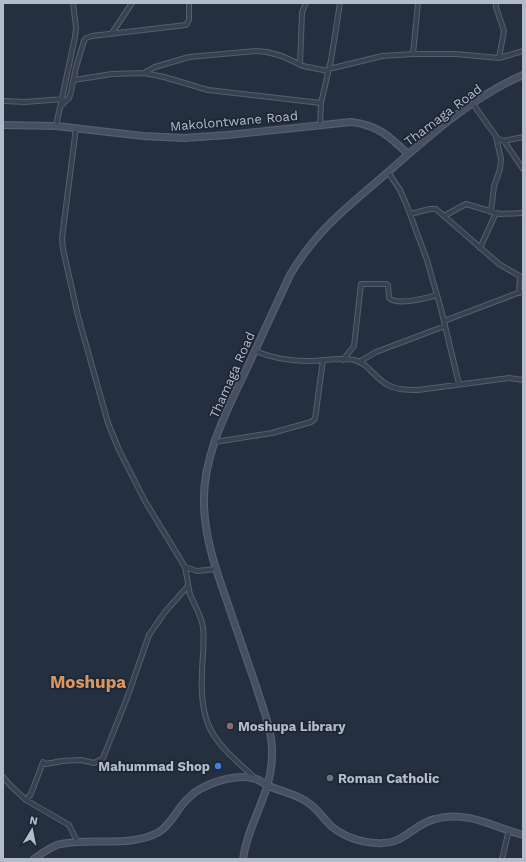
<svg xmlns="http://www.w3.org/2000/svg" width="526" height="862" font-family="'Work Sans',sans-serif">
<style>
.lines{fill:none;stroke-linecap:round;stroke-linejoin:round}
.street-casing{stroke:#565f6d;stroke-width:6}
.secondary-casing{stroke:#565f6d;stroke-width:8}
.street{stroke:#38414f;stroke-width:4}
.secondary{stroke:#465062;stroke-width:5.5}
.education-dot{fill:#8d6e63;stroke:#1d2634;stroke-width:1.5}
.shop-dot{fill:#3f7fe0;stroke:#1d2634;stroke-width:1.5}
.worship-dot{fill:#6b7280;stroke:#1d2634;stroke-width:1.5}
.labels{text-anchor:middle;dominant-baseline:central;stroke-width:3.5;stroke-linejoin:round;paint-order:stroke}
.street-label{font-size:13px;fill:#b4bcca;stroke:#1d2634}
.poi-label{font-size:13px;font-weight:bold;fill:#b4bcca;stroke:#1d2634;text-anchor:start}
.district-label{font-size:17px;font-weight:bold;fill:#d79662;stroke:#1d2634}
</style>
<rect width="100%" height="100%" fill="#242f3f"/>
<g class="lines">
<g class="street-casing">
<path id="street" d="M 496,3 L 496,7 L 504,31 L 499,58
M 112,33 L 132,3
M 413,54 L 418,3
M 300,65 L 302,12 L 306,3
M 329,69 L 382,56 L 413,54 L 456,54 L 499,58 L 523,51
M 144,73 L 155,67 L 189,57 L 256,51 L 267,52 L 282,56 L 303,66 L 328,71
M 74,80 L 112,74 L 144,73 L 164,77 L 208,90 L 321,103
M 3,101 L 25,102 L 63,99
M 473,104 L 498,139 L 504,141 L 523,137
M 61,106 L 69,98 L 71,92 L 76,67 L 84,41 L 86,38 L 92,36 L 186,25 L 189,20 L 189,3
M 320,125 L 321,103 L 331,60 L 340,3
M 56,126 L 75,37 L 76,27 L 73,3
M 76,128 L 62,238 L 63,249 L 78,316 L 108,423 L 119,450 L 145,501 L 185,567 L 197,571 L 216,569
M 504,141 L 523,169
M 388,172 L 400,190 L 407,206 L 427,260 L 441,309 L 459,384
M 491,212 L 494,186 L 500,169 L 501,159 L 496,137
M 410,214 L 430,209 L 436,209 L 499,264 L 523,278
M 444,216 L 466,204 L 500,214 L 523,213
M 480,248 L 496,213
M 519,293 L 520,276
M 444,321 L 523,291
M 255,351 C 272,358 290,361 308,361 C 323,361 339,357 354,360 C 368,363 374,377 386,384 C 396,390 407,390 418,390 L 509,378 L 523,380
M 343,360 L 354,346 L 361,284 L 386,284 L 388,285 L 389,298 C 398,306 426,298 437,295
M 359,362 L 376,352 L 445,326
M 215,442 L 272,433 L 311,422 L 315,419 L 323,360
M 185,567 C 187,576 188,586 190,594 C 194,605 202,616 203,628 C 205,643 202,659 202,674 C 199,731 217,743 256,779
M 3,777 L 11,786 L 26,800 L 69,825 L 78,843
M 26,800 L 31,794 L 43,762 L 46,764 L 62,761 L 81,760 L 94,763 L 100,760 L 103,758 L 127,698 L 149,635 L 165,612 L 188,586
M 502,859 L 509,830"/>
</g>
<g class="secondary-casing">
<path id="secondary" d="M 3,125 L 56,126 L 143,136 L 184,138 L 228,135 L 351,122 C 378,125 389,136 408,154
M 34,859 C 41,854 49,848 57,845 C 89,836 128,849 159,832 C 169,826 175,814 182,805 C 187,799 193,793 200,789 C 215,781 239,773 256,779 C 260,780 264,784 269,786 C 282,792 298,794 310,804 C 318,810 324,819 331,826 C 343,836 360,842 376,843 C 404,846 411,825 435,819 C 466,810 494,827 523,835
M 243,859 C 248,822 272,794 272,755 C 273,732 263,709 256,686 C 248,663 240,640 232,616 C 220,580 205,544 204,505 C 202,458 226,412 246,370 C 261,338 275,307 290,275 C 317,229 349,206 388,172 C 429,136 472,97 523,75"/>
</g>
<use href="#street" class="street"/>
<use href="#secondary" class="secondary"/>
</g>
<circle class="education-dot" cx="230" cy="726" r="4"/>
<circle class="shop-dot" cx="218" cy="766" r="4"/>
<circle class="worship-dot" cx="330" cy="778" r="4"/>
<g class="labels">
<g class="street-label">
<text transform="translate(443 115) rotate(-37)">Thamaga Road</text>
<text transform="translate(234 121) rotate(-5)">Makolontwane Road</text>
<text transform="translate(232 375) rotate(-66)">Thamaga Road</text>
</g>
<g class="poi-label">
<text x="238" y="726">Moshupa Library</text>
<text x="210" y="766" text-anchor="end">Mahummad Shop</text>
<text x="338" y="778">Roman Catholic</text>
</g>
<g class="district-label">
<text x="88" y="682">Moshupa</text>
</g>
</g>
<rect width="526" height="862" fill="none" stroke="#b4bcca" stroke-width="8"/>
<g transform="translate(32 830) rotate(10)" stroke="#1d2634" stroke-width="3" paint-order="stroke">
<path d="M0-3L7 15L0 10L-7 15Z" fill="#b4bcca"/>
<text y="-6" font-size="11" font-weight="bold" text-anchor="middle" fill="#b4bcca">N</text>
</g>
</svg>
